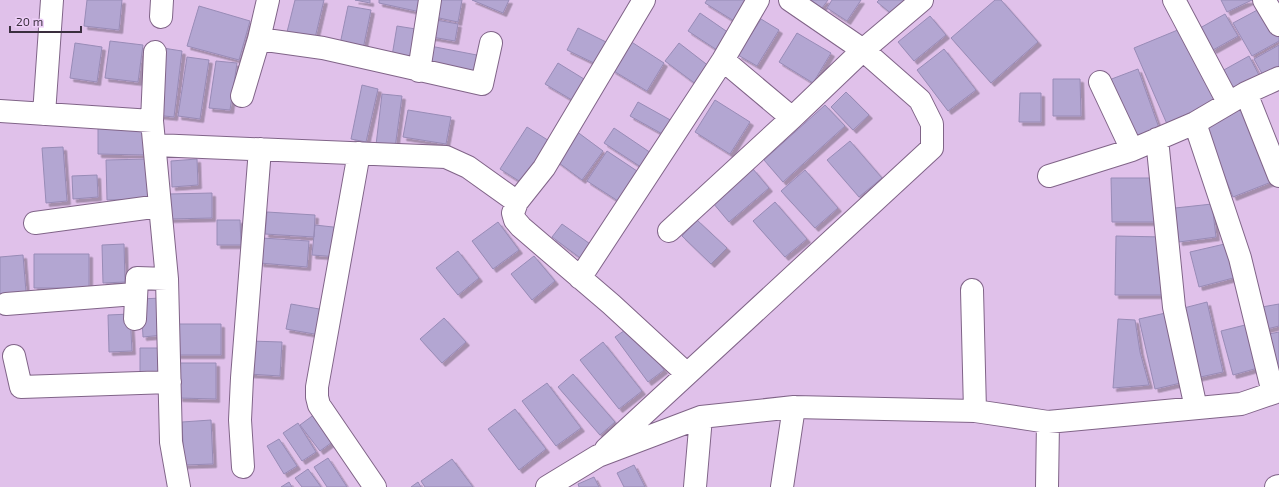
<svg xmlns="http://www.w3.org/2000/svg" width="1279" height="487" font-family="'Exo 2',sans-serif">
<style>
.building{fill:#b3a6d2;stroke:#988bb6;filter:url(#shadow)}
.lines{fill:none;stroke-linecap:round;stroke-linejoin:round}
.minor-casing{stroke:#806488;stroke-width:24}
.minor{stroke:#fff;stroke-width:22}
</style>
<defs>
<filter id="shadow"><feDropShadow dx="3.5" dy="3.5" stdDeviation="0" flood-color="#0004"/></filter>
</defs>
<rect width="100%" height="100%" fill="#e0c1ea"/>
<path class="building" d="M 87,0 L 122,0 L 119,30 L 84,26 Z
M 295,0 L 324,0 L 315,38 L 287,32 Z
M 355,0 L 370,0 L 370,3 Z
M 379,0 L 428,0 L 425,13 L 379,3 Z
M 433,0 L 462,0 L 458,22 L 430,16 Z
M 472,0 L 509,0 L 503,13 Z
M 707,0 L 747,0 L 734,21 L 705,3 Z
M 811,0 L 828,0 L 822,8 Z
M 832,0 L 861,0 L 847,21 L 827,8 Z
M 879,0 L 906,0 L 893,15 L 877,2 Z
M 995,0 L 1001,0 L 1038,42 L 991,83 L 951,38 Z
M 1221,0 L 1252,0 L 1227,12 Z
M 199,6 L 250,21 L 239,60 L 187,46 Z
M 348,6 L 371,10 L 362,54 L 339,49 Z
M 1263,7 L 1279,35 L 1279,41 L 1252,56 L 1233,23 Z
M 700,13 L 729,33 L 717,50 L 688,31 Z
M 1225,14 L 1238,36 L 1213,50 L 1200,28 Z
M 930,16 L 946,35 L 914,61 L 898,42 Z
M 430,19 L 458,24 L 455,41 L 426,36 Z
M 761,19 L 779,30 L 757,66 L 738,55 Z
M 397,26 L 422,30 L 416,66 L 391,62 Z
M 1185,27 L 1217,103 L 1167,124 L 1134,48 Z
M 578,28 L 608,43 L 598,65 L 567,50 Z
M 797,33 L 831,53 L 813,83 L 779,62 Z
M 110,41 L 143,45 L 138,82 L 105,78 Z
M 630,41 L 664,63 L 647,91 L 612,70 Z
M 75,43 L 102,47 L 97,82 L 70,78 Z
M 679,43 L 710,67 L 697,85 L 665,61 Z
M 425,45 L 482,56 L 478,77 L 421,66 Z
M 1279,45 L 1279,71 L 1265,79 L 1254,59 Z
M 163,48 L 182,51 L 174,117 L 155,115 Z
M 944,49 L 976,90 L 948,111 L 917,70 Z
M 1249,56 L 1261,79 L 1234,93 L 1222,71 Z
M 187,57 L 209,60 L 200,119 L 178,116 Z
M 216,61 L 237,63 L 230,110 L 209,108 Z
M 558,63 L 584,79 L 572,100 L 545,84 Z
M 1138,69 L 1159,128 L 1129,138 L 1109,80 Z
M 1053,79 L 1080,79 L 1081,116 L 1053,116 Z
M 362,85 L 378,89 L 366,142 L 351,139 Z
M 846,92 L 869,115 L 853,130 L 831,107 Z
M 1020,93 L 1041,93 L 1041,122 L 1019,122 Z
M 382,94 L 402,96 L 395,148 L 376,145 Z
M 715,100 L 750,122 L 730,154 L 695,132 Z
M 638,102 L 674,122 L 666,136 L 630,116 Z
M 825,105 L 845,126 L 783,182 L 764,160 Z
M 1244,107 L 1274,181 L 1233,197 L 1203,123 Z
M 408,110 L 451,117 L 446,144 L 403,137 Z
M 98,127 L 146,128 L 146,155 L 98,154 Z
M 527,127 L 554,144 L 527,186 L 500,169 Z
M 614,128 L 654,155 L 644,169 L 604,143 Z
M 576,131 L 603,151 L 582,180 L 555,160 Z
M 850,141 L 882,178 L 859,197 L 827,160 Z
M 63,147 L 67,201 L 46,203 L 42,148 Z
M 607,151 L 637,171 L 618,201 L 587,181 Z
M 148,159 L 148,199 L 107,200 L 106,160 Z
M 197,159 L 198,185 L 172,187 L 171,161 Z
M 753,169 L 769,188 L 729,222 L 713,203 Z
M 805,170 L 838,208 L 815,228 L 781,191 Z
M 97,175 L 98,197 L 73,199 L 72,176 Z
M 1111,178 L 1160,178 L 1160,222 L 1112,222 Z
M 212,193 L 212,218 L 169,219 L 169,194 Z
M 775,202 L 807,239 L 785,257 L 753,221 Z
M 1212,204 L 1216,237 L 1179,242 L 1175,208 Z
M 267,212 L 315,215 L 314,237 L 265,234 Z
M 217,220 L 240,220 L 241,245 L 217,245 Z
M 697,220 L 727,248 L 711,264 L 682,236 Z
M 498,222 L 519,250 L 493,269 L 472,241 Z
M 562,224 L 593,246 L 583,260 L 552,237 Z
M 315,225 L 342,228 L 339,257 L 312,255 Z
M 1116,236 L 1163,237 L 1163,295 L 1115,295 Z
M 262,238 L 309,241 L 307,267 L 260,263 Z
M 1229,243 L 1237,277 L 1199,287 L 1190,252 Z
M 124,244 L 125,282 L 103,283 L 102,245 Z
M 458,251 L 479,278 L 458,295 L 436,268 Z
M 34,254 L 89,254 L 89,288 L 34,288 Z
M 23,255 L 26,292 L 0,294 L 0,257 Z
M 534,256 L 555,281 L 532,300 L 511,274 Z
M 161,298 L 163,335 L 143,337 L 141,299 Z
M 1207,302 L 1223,372 L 1196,378 L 1180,309 Z
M 291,304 L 325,310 L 320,335 L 286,329 Z
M 1279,304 L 1279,326 L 1267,329 L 1262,307 Z
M 1170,312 L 1185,382 L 1155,389 L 1139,319 Z
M 130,314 L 132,351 L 109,352 L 108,315 Z
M 444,318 L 466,342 L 442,363 L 420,339 Z
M 1118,319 L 1135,320 L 1140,352 L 1149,385 L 1113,388 Z
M 1253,323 L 1265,366 L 1233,375 L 1221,331 Z
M 176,324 L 221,324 L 221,355 L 176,355 Z
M 631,326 L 664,370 L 648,382 L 615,337 Z
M 1279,332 L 1279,371 L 1269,334 Z
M 250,341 L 282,342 L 280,376 L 249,374 Z
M 603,342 L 642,391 L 619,409 L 580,360 Z
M 140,348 L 160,348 L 159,379 L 140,379 Z
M 180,363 L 216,363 L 216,399 L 179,398 Z
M 573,374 L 615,422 L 600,435 L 558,387 Z
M 547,383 L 581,428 L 556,446 L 522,401 Z
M 515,409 L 546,449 L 519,470 L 488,429 Z
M 319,411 L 339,437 L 320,451 L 300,425 Z
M 211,420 L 213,464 L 184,465 L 182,422 Z
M 298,423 L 316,452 L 302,461 L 283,433 Z
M 279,439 L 297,466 L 284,474 L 267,446 Z
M 328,458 L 347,487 L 327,487 L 314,467 Z
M 452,459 L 473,487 L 425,487 L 421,481 Z
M 634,465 L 645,487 L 624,487 L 617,473 Z
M 308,469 L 321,487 L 302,487 L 295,478 Z
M 594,477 L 599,487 L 579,487 L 578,484 Z
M 289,482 L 292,487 L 281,487 Z
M 418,482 L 421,487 L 411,487 Z"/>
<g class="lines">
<g class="minor-casing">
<path id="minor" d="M 644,0 L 544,168 L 517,202 L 513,213 L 515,220 L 521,227 L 611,304 L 687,374
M 1174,0 L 1228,102
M 1264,0 L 1279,25
M 161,17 L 162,0
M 259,39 L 323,48 L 482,84 L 491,43
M 155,52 L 152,121 L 167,279 L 171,442 L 179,487
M 723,60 L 792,118
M 419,71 L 430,0
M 1100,82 L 1132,150
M 1246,93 L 1279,176
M 242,96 L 259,39 L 268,0
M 0,111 L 152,121
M 44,114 L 52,0
M 1195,123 L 1240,258 L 1273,393
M 1157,139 L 1174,307 L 1196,408
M 155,145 L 446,157 L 468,167 L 517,202
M 359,153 L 317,387 L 317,397 L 319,405 L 375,487
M 1049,176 L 1132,150 L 1195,123 L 1246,93 L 1279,78
M 35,223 L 160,206
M 669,231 L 792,118 L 863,50 L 922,0
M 580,278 L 723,60 L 758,0
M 972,290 L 975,411
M 6,304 L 135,294
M 135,319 L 137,278 L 167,279
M 14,356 L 21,387 L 170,382
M 606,449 L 932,148 L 932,124 L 920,100 L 863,50 L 790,0
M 243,467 L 240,420 L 242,378 L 260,149
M 547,487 L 598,456 L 701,417 L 794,407 L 975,411 L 1048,422 L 1241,404 L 1279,391
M 695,487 L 701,417
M 782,487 L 794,407
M 1047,487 L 1048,422
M 1276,487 L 1279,486"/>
</g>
<use href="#minor" class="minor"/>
</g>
<path d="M10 26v6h71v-6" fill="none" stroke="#3a2e3e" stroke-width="2"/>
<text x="16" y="26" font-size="12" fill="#3a2e3e" stroke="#edcef7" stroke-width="3" paint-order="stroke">20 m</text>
</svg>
